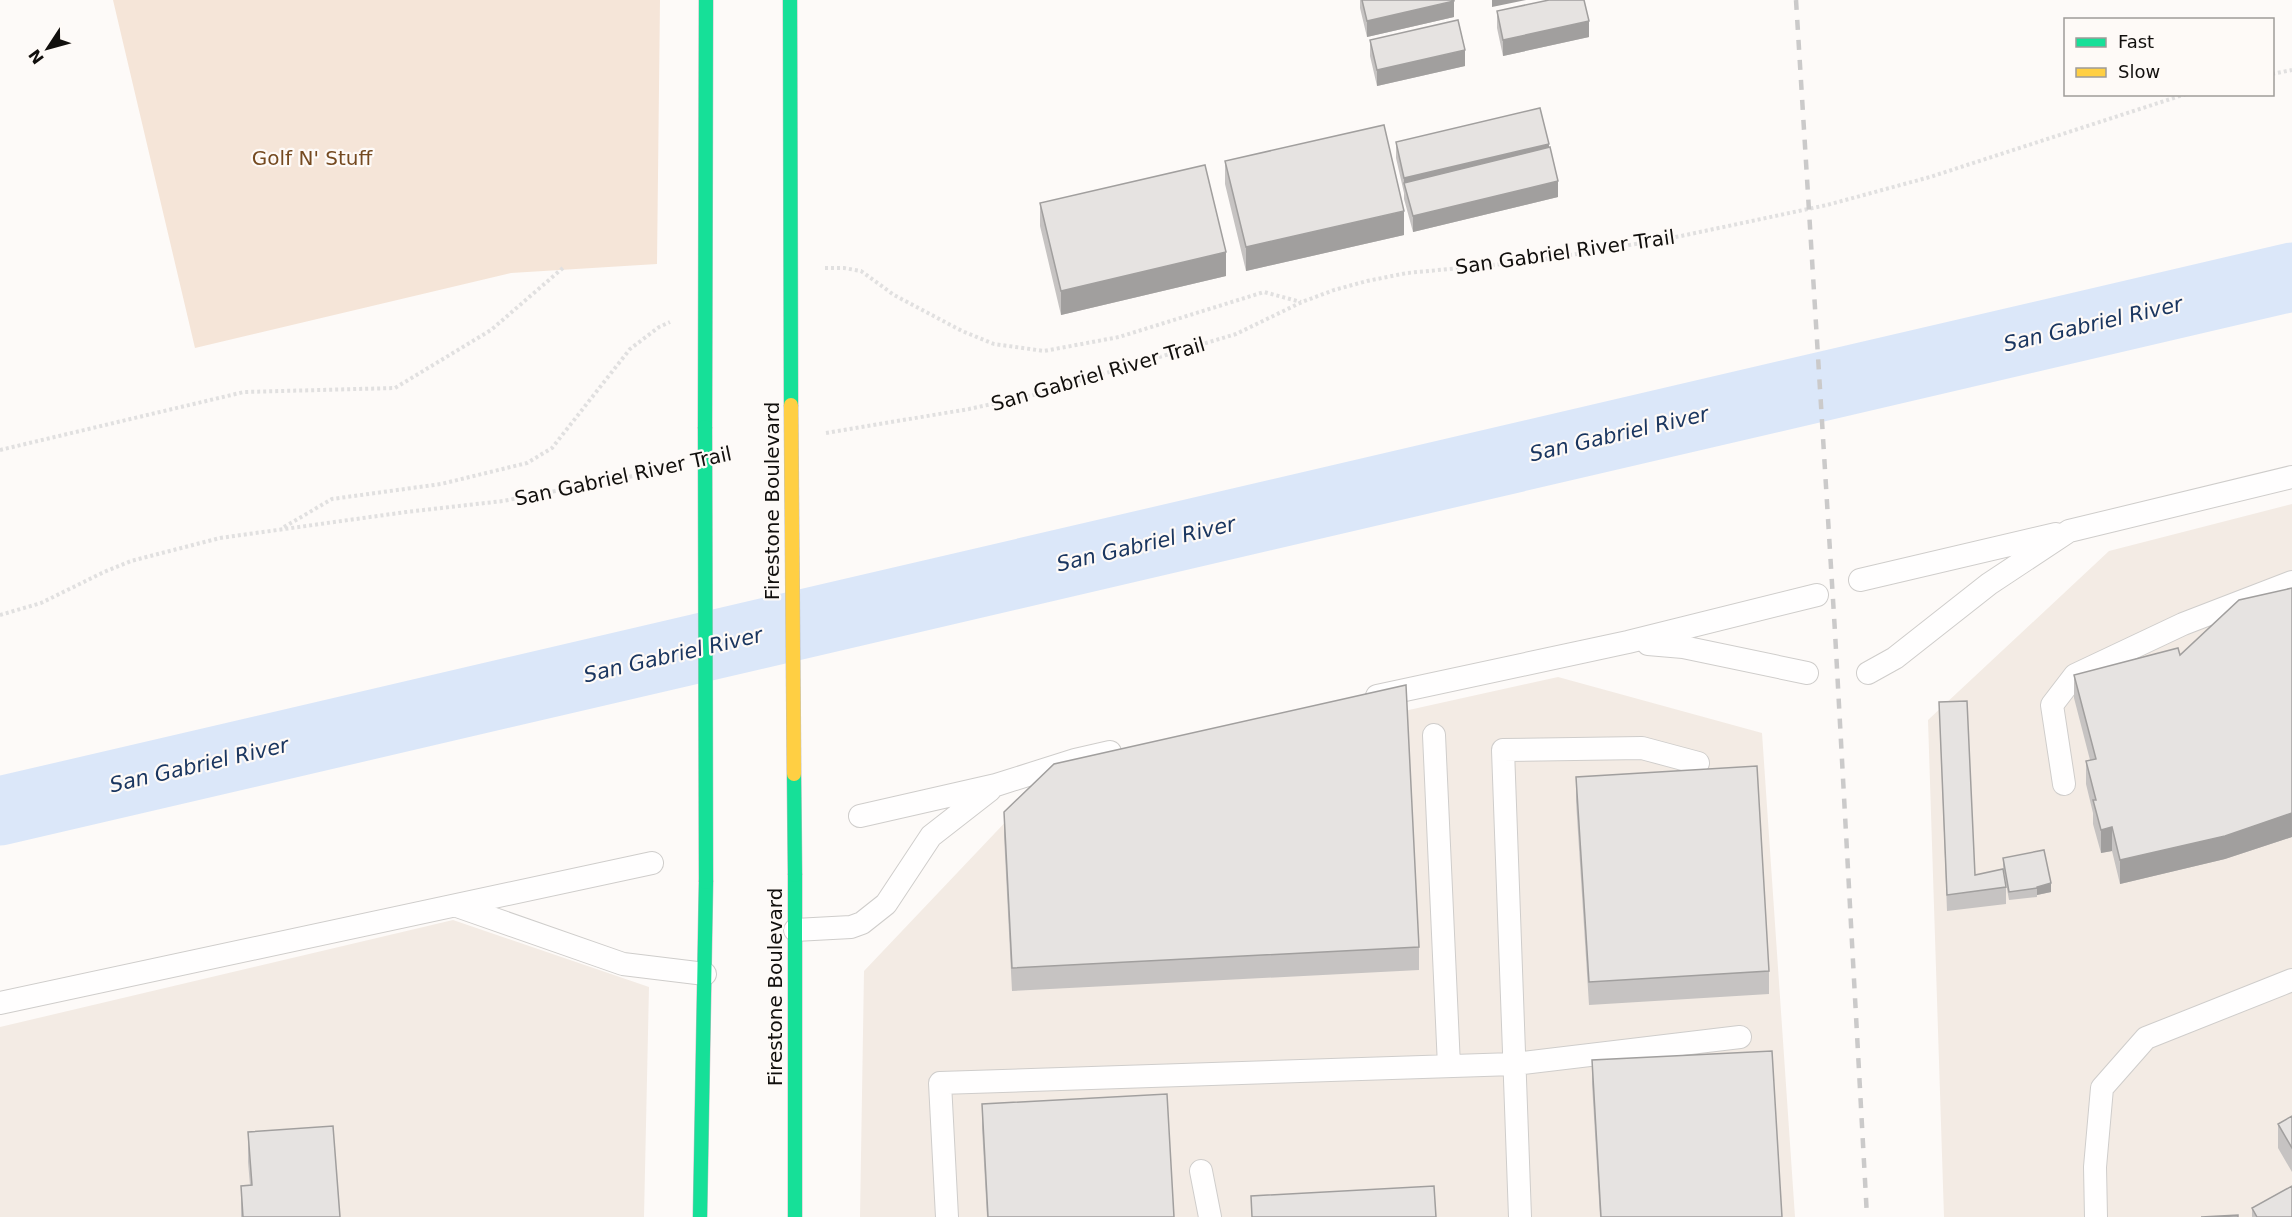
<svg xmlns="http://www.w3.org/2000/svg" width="2292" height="1217" font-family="'DejaVu Sans',sans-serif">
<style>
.built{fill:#f3ebe4}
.green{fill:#f5e5d8}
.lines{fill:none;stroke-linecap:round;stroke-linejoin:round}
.river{stroke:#dbe7f9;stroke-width:69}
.lane-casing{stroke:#cfcdcb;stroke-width:24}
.fast-casing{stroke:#bfc0c2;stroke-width:15}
.path{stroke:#e1e0e0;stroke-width:4;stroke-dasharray:3 3;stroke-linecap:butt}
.lane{stroke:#fffefe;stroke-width:22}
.fast{stroke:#16e098;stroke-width:14}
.rail{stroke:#cbcaca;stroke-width:4.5;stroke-dasharray:10 10;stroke-linecap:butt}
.fast-bridge-casing{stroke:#bfc0c2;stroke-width:15;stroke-linecap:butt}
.slow-bridge-casing{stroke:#bfc0c2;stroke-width:15;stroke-linecap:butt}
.fast-bridge{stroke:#16e098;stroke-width:14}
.slow-bridge{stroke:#ffcf43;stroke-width:14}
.wall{fill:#c6c3c2}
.shaded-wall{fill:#a19f9e}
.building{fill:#e6e3e1;stroke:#a19f9e;stroke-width:1.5}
.labels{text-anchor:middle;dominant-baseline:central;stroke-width:4.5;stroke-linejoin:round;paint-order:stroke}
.park-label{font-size:20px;fill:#754a20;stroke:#fefaf7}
.street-label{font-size:20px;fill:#110f0d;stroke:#fefaf7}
.water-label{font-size:21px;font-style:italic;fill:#1a3660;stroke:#fefaf7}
</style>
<rect width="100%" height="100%" fill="#fdfaf8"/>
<path class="built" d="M 2292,504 L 2292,1217 L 1944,1217 L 1928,720 L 2109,551 Z
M 1558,677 L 1762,733 L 1795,1217 L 860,1217 L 864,971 L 1033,793 Z
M 453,920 L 649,987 L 644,1217 L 0,1217 L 0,1027 Z"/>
<path class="green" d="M 113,0 L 660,0 L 657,264 L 511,273 L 195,348 Z"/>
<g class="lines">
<path class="river" d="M 0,811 L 2292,277"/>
<g class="lane-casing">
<path id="lane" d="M 1860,580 L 2056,534
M 1648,644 L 1683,647 L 1807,673
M 1868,673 L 1895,658 L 1989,584 L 2069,531 L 2292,477
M 1377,696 L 1628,642 L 1817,595
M 1434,735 L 1449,1066
M 2064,784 L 2052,705 L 2075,675 L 2183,624 L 2292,582
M 860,816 L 996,785 L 1075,760 L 1110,752
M 457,906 L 623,964 L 705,974
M 795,930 L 851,927 L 862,923 L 886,904 L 931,836 L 990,790
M 0,1003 L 652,863
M 1201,1171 L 1210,1217
M 947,1217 L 940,1083 L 1514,1064 L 1740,1037
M 1520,1217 L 1503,750 L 1642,748 L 1698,763
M 2096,1217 L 2095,1167 L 2102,1088 L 2146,1038 L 2292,980"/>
</g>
<g class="fast-casing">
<path id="fast" d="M 790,0 L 791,405
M 705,427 L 706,0
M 795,875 L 795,1217
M 700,1217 L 706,882"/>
</g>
<path class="path" d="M 2272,74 L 2292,70
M 825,268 L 844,268 L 861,271 L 894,295 L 962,331 L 994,344 L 1044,351 L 1119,337 L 1264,292 L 1301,302
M 826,433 L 969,409 L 1033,395 L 1236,334 L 1302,302 L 1334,290 L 1367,281 L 1407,273 L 1524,262 L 1590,252 L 1681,236 L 1827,205 L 1930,177 L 2186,94
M 0,450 L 244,392 L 395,388 L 491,330 L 564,267
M 284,527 L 332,499 L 441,484 L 527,463 L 552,448 L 630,349 L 659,327 L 670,322
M 0,615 L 41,603 L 104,572 L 131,561 L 220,538 L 406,512 L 503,501 L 670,469"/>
<use href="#lane" class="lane"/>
<use href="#fast" class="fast"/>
<path class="rail" d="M 1796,0 L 1835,632 L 1867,1217"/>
<g class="fast-bridge-casing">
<path id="fast-bridge" d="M 705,427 L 706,882
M 794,774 L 795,875"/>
</g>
<g class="slow-bridge-casing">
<path id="slow-bridge" d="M 791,405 L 794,774"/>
</g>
<use href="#fast-bridge" class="fast-bridge"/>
<use href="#slow-bridge" class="slow-bridge"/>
</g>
<path class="wall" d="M 1360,0 L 1454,0 L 1454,17 L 1367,37 L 1360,8 Z
M 1497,11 L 1589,37 L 1503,56 L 1497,28 Z
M 1370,40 L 1465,66 L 1377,86 L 1370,56 Z
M 1396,142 L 1549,148 L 1558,197 L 1413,232 L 1404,199 L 1404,193 L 1396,158 Z
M 1225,161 L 1404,235 L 1246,271 L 1225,184 Z
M 1040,203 L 1226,276 L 1061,315 L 1040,226 Z
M 2292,588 L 2292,837 L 2225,859 L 2120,884 L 2112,851 L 2101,853 L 2093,824 L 2093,813 L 2086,784 L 2086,761 L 2090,760 L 2074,698 L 2074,675 L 2180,655 Z
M 1939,702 L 1975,875 L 2006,887 L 2006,904 L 1947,911 Z
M 1576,777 L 1769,971 L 1769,994 L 1589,1005 L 1576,801 Z
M 1004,812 L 1419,947 L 1419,970 L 1012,991 L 1004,836 Z
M 2003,858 L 2051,892 L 2037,895 L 2037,897 L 2009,900 L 2003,867 Z
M 1592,1060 L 1782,1217 L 1600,1217 L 1592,1084 Z
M 982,1104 L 1174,1217 L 987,1217 L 982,1128 Z
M 2292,1116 L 2292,1172 L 2278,1148 L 2278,1124 Z
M 248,1132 L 340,1217 L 241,1217 L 241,1186 L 250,1185 L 248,1162 Z
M 2252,1208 L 2292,1217 L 2252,1217 Z"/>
<path class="shaded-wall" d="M 1492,0 L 1526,0 L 1492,7 Z
M 1454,1 L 1454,17 L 1367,37 L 1367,21 Z
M 1589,21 L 1589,37 L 1503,56 L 1503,40 Z
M 1465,50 L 1465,66 L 1377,86 L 1377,70 Z
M 1549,144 L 1549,160 L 1404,183 L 1404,178 Z
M 1558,181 L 1558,197 L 1413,232 L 1413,216 Z
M 1404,211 L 1404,235 L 1246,271 L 1246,247 Z
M 1226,252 L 1226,276 L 1061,315 L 1061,291 Z
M 2292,813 L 2292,837 L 2225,859 L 2120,884 L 2120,860 Z
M 2112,827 L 2112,851 L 2101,853 L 2101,830 Z
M 2051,883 L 2051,892 L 2037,895 L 2037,887 Z"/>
<path class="building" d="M 1362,0 L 1454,0 L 1454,1 L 1367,21 Z
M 1549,0 L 1584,0 L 1589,21 L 1503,40 L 1497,11 Z
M 1458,20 L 1465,50 L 1377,70 L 1370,40 Z
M 1540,108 L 1549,144 L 1404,178 L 1396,142 Z
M 1384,125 L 1404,211 L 1246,247 L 1225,161 Z
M 1550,147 L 1558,181 L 1413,216 L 1404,183 Z
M 1205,165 L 1226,252 L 1061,291 L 1040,203 Z
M 2292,588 L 2292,813 L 2225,836 L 2120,860 L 2112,827 L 2101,830 L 2093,800 L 2096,800 L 2086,761 L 2096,759 L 2074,675 L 2178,648 L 2180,655 L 2239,600 Z
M 1406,685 L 1419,947 L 1012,968 L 1004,812 L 1054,764 Z
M 1967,701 L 1975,875 L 2003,869 L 2006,887 L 1947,895 L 1939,702 Z
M 1757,766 L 1769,971 L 1589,982 L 1576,777 Z
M 2044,850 L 2051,883 L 2037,887 L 2037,888 L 2009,892 L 2003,858 Z
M 1772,1051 L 1782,1217 L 1601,1217 L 1592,1060 Z
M 1167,1094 L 1174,1217 L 988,1217 L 982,1104 Z
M 2292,1116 L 2292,1148 L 2278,1124 Z
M 333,1126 L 340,1217 L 243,1217 L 241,1186 L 252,1185 L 248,1132 Z
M 1434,1186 L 1436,1217 L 1252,1217 L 1251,1196 Z
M 2292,1186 L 2292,1217 L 2257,1217 L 2252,1208 Z
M 2238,1215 L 2238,1217 L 2201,1217 Z"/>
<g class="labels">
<g class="park-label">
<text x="312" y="158">Golf N' Stuff</text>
</g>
<g class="street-label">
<text transform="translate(1565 252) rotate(-8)">San Gabriel River Trail</text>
<text transform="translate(1098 374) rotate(-16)">San Gabriel River Trail</text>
<text transform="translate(623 476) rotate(-12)">San Gabriel River Trail</text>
<text transform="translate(772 501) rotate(-90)">Firestone Boulevard</text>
<text transform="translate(775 987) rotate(-90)">Firestone Boulevard</text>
</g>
<g class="water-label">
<text transform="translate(2093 324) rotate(-13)">San Gabriel River</text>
<text transform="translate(1619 434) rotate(-13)">San Gabriel River</text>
<text transform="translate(1146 544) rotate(-13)">San Gabriel River</text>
<text transform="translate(673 655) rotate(-13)">San Gabriel River</text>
<text transform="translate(199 765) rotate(-13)">San Gabriel River</text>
</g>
</g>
<rect x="2064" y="18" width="210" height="78" fill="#fefaf7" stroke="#9f9c99" stroke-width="1.5"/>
<rect x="2076" y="38" width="30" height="9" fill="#16e098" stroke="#9f9c99" stroke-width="1.5"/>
<text x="2118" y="48" font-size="18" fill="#110f0d">Fast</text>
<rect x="2076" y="68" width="30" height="9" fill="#ffcf43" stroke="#9f9c99" stroke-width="1.5"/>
<text x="2118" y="78" font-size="18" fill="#110f0d">Slow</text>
<g transform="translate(48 48) rotate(234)" stroke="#fefaf7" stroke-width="4.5" paint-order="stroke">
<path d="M0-4.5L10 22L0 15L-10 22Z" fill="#110f0d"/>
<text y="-9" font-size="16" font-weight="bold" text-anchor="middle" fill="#110f0d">N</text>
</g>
</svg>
